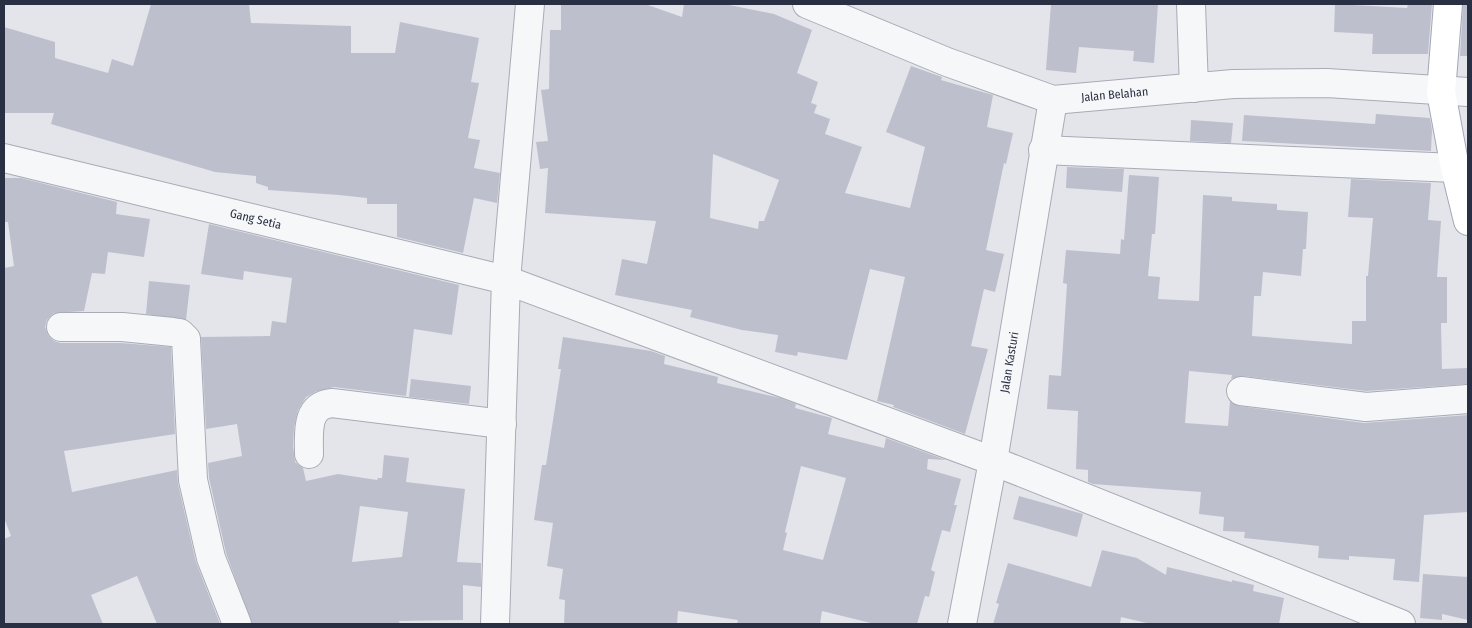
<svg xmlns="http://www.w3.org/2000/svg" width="1472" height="628" font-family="'Fira Sans Condensed',sans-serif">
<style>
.building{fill:#bdc0cc;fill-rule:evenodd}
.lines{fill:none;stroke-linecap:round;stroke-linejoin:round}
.minor-casing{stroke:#a8abb6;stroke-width:30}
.tertiary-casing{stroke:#a8abb6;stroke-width:30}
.primary-casing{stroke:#a2a8b8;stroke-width:30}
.minor{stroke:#f6f7f9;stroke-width:28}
.tertiary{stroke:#f6f7f9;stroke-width:28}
.primary{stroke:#fff;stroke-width:28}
.labels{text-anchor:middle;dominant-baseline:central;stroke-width:5;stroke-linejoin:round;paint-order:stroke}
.street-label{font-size:12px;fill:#2a3044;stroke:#f3f4f8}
</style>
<rect width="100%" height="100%" fill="#e3e5eb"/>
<path class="building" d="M 151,4 L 249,4 L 251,23 L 351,26 L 351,53 L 395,53 L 400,22 L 479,38 L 471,82 L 479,83 L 468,138 L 480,140 L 474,168 L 500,173 L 497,203 L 474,198 L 463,253 L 397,237 L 397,204 L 367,204 L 367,198 L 339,195 L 268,190 L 268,187 L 256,183 L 256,176 L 215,172 L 51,124 L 54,113 L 5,113 L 4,27 L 55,42 L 55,58 L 108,73 L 112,59 L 133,66 Z
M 561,4 L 645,4 L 682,17 L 684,4 L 724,4 L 774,14 L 812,30 L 797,73 L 818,82 L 811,103 L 817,105 L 814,113 L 830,119 L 825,134 L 862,147 L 845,193 L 910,208 L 925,147 L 886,132 L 911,66 L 942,77 L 941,80 L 993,95 L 987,127 L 1013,133 L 1006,164 L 1004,163 L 986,250 L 1004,254 L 995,292 L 984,289 L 971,346 L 988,349 L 965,434 L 893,407 L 894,405 L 877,401 L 905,277 L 870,269 L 847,360 L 798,352 L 797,356 L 775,352 L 778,335 L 742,330 L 690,317 L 692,310 L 615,295 L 622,259 L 647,264 L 656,221 L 545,213 L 548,168 L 540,169 L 536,142 L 548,141 L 541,90 L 549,89 L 550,30 L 561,30 ZM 713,154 L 779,180 L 764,221 L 759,221 L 758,229 L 710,218 Z
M 1051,4 L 1158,4 L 1154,63 L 1133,61 L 1134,51 L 1079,47 L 1076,73 L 1046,70 Z
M 1335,4 L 1407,8 L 1408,4 L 1432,4 L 1428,54 L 1372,54 L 1373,34 L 1334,32 Z
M 1463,4 L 1468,4 L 1468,56 L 1460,56 Z
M 1376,114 L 1430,118 L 1432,130 L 1431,151 L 1242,141 L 1244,115 L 1375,124 Z
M 1191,120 L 1233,123 L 1231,143 L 1190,141 Z
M 1067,167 L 1124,169 L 1122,192 L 1066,188 Z
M 1129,175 L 1159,177 L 1155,234 L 1152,234 L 1148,276 L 1160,277 L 1158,299 L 1199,301 L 1203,195 L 1232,197 L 1232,201 L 1277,204 L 1277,210 L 1308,212 L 1306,249 L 1303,249 L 1301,276 L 1263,272 L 1261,296 L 1254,296 L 1252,336 L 1352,344 L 1352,321 L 1366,321 L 1366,276 L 1368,276 L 1373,218 L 1348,217 L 1351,179 L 1431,183 L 1428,220 L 1441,221 L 1437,277 L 1447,277 L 1447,323 L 1441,323 L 1442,369 L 1468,368 L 1468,384 L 1366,391 L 1243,376 L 1231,379 L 1232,375 L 1189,371 L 1185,423 L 1228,426 L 1230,401 L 1239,406 L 1364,423 L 1468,415 L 1468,512 L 1424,515 L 1419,582 L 1393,580 L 1395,559 L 1349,556 L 1349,560 L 1318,558 L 1319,546 L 1244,538 L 1245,532 L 1223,531 L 1224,517 L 1199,514 L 1201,492 L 1093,484 L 1088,482 L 1088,470 L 1076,469 L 1078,411 L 1047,409 L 1049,375 L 1061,376 L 1067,284 L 1063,283 L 1066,250 L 1120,254 L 1121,239 L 1124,240 Z
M 4,178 L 21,178 L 117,202 L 116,214 L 150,219 L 144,257 L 108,252 L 105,274 L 92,273 L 84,311 L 54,313 L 47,320 L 45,327 L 48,335 L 54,341 L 61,343 L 121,343 L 171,347 L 175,434 L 64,451 L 72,492 L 177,470 L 178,484 L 196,562 L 220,624 L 157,624 L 137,576 L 91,595 L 103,624 L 4,624 L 4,539 L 11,536 L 4,518 L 4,268 L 14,266 L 8,222 L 4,222 Z
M 209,224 L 459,285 L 452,335 L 414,329 L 406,396 L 334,387 L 315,392 L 306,397 L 298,410 L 294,427 L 293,446 L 295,462 L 303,468 L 306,481 L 338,474 L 377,480 L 378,478 L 382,478 L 384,455 L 409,458 L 406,482 L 465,489 L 457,562 L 481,563 L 481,587 L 463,585 L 463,620 L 399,621 L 400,624 L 252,624 L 226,553 L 209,478 L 208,463 L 242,456 L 237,424 L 206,429 L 201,337 L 270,336 L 272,321 L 286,323 L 292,278 L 244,271 L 243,280 L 201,274 ZM 360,506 L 408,512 L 402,557 L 352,562 Z
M 149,281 L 190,285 L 186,320 L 146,314 Z
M 563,337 L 651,351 L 665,356 L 664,364 L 718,377 L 717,383 L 780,398 L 796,404 L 795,408 L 832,418 L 828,434 L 884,448 L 886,438 L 946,460 L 928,459 L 927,469 L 961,479 L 954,505 L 957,505 L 950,532 L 942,530 L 931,570 L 935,572 L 929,597 L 925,596 L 917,624 L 875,624 L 822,611 L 820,624 L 737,624 L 738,620 L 678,611 L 677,624 L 564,624 L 565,600 L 559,599 L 563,569 L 547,566 L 553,523 L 534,520 L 542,465 L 546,465 L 561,369 L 558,369 ZM 801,466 L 846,478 L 823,560 L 783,550 L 787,533 L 785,532 Z
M 411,379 L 471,386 L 469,404 L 409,397 Z
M 1019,496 L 1083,514 L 1077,537 L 1013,519 Z
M 1102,550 L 1137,558 L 1166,575 L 1167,567 L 1232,582 L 1232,580 L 1254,585 L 1253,591 L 1284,598 L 1279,624 L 1151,624 L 1121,617 L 1120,624 L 993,624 L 999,604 L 996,603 L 1008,563 L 1091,587 Z
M 1423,574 L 1468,577 L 1468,620 L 1442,614 L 1442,620 L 1420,618 Z"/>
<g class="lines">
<g class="minor-casing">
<g id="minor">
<path d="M 1191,4 L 1194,88"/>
<path d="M 1043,150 L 1455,168"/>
<path id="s1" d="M 4,158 L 506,280 L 993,461 L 1401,624"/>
<path d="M 61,327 L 122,327 L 173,332 L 180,333 L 186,339 L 193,480 L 211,558 L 237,624"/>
<path d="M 1241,391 L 1366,407 L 1468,399"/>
<path d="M 309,454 C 309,433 305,406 332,403 L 502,424"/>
<path id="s2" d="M 962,624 L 993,461 L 1053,100"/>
</g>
</g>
<g class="tertiary-casing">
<g id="tertiary">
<path id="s3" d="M 807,4 L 947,62 L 1053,100 L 1233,84 L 1327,83 L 1468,92"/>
<path d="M 495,624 L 506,280 L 530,4"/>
</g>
</g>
<g class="primary-casing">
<path id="primary" d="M 1448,4 L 1441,92 L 1455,168 L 1468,221"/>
</g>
<use href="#minor" class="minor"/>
<use href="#tertiary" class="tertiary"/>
<use href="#primary" class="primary"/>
</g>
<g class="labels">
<g class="street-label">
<text stroke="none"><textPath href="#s3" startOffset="326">Jalan Belahan</textPath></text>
<text stroke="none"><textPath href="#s1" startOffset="259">Gang Setia</textPath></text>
<text stroke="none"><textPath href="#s2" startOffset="266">Jalan Kasturi</textPath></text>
</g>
</g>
<rect width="1472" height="628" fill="none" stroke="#2a3044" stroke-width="10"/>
</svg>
